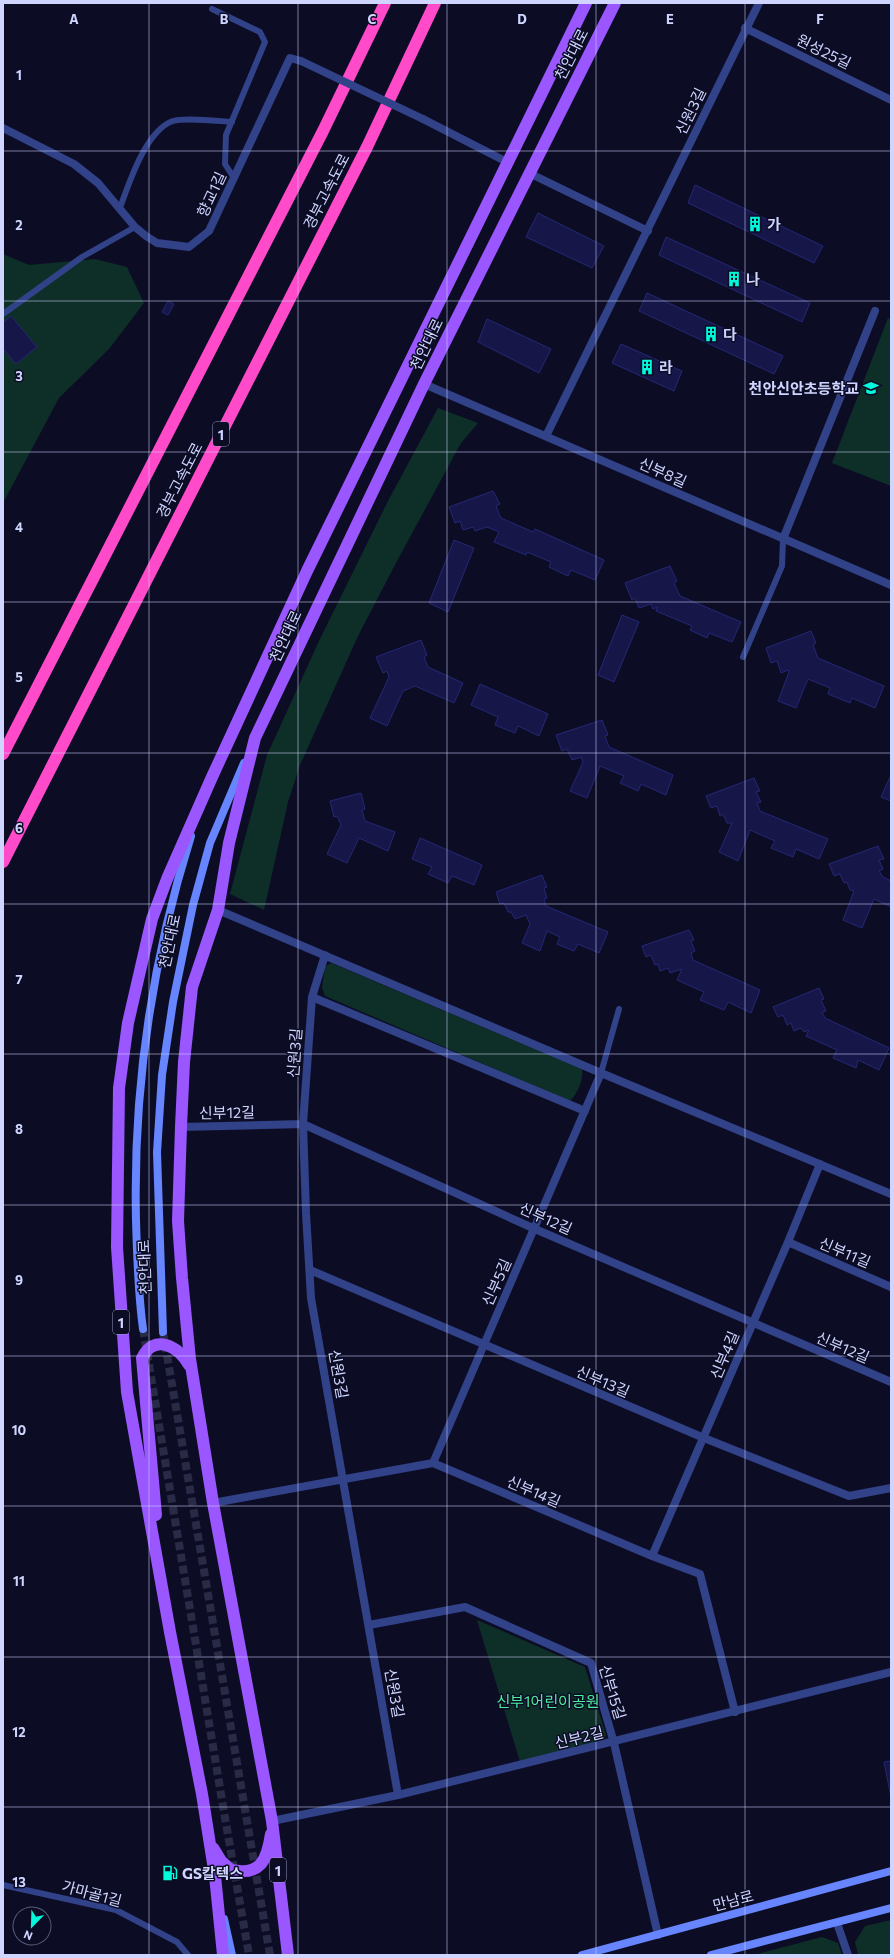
<svg xmlns="http://www.w3.org/2000/svg" width="894" height="1958" font-family="Commissioner,'Noto Sans KR',sans-serif">
<style>
.green{fill:#0e2f27}
.building{fill:#161748;stroke:#252776}
.lines{fill:none;stroke-linecap:round;stroke-linejoin:round}
.secondary-tunnel{stroke:#292b46;stroke-width:8;stroke-dasharray:8 4;stroke-linecap:butt}
.service{stroke:#314289;stroke-width:6}
.minor{stroke:#314289;stroke-width:8}
.secondary{stroke:#6685ff;stroke-width:8}
.primary{stroke:#9a56ff;stroke-width:12}
.motorway{stroke:#ff4aca;stroke-width:12}
.minor-bridge{stroke:#314289;stroke-width:8}
.grid{fill:none;stroke:#cfd5ff;stroke-width:1;stroke-opacity:0.55}
.labels{text-anchor:middle;dominant-baseline:central;stroke-width:3;stroke-linejoin:round;paint-order:stroke}
.shield{fill:#0c0d25;stroke:#9499be;stroke-width:1}
.shield-label{font-size:14px;font-weight:bold;fill:#cfd5ff}
.street-label{font-size:15px;fill:#cfd5ff;stroke:#0c0d25}
.poi-label{font-size:15px;font-weight:bold;fill:#cfd5ff;stroke:#0c0d25;text-anchor:start}
.park-label{font-size:15px;fill:#4eeca1;stroke:#0c0d25}
.grid-label{font-size:13px;text-anchor:middle;font-weight:bold;fill:#cfd5ff;stroke:#0c0d25;stroke-width:3;stroke-linejoin:round;paint-order:stroke}
</style>
<rect width="100%" height="100%" fill="#0c0d25"/>
<path class="green" d="M 3,254 L 29,265 L 95,259 L 127,267 L 144,303 L 109,349 L 59,398 L 3,503 Z
M 888,318 L 891,319 L 891,486 L 832,463 Z
M 438,408 L 478,423 L 461,443 L 397,561 L 358,636 L 300,765 L 288,802 L 264,910 L 230,894 L 267,755 L 319,641 L 388,501 Z
M 331,963 L 582,1069 C 584,1079 577,1095 570,1101 L 325,996 L 322,988 L 325,967 Z
M 477,1620 L 585,1667 L 606,1735 L 604,1741 L 520,1762 Z
M 891,1920 L 891,1955 L 858,1955 L 855,1942 L 865,1926 Z
M 822,1937 L 838,1943 L 842,1955 L 753,1955 Z"/>
<path class="building" d="M 695,185 L 823,246 L 814,263 L 688,203 Z
M 538,213 L 604,246 L 592,268 L 526,237 Z
M 666,237 L 810,303 L 802,322 L 659,255 Z
M 647,293 L 783,356 L 774,374 L 639,311 Z
M 168,301 L 174,304 L 168,315 L 162,312 Z
M 11,316 L 37,347 L 16,364 L 3,349 L 3,323 Z
M 487,319 L 551,349 L 539,373 L 478,342 Z
M 621,344 L 682,371 L 674,391 L 612,363 Z
M 493,491 L 500,504 L 496,506 L 501,518 L 533,532 L 535,529 L 604,560 L 595,580 L 571,570 L 568,576 L 549,567 L 551,562 L 527,552 L 526,555 L 494,542 L 499,532 L 487,527 L 475,531 L 473,527 L 463,530 L 460,521 L 455,523 L 449,507 Z
M 454,540 L 474,548 L 448,612 L 429,603 Z
M 670,566 L 677,581 L 674,583 L 680,596 L 741,622 L 732,642 L 709,633 L 707,638 L 690,630 L 692,626 L 656,611 L 657,607 L 653,609 L 651,604 L 639,608 L 635,598 L 632,600 L 625,583 Z
M 622,615 L 639,622 L 614,682 L 598,675 Z
M 811,631 L 816,643 L 813,645 L 818,658 L 884,686 L 875,708 L 852,698 L 850,703 L 828,694 L 830,688 L 808,679 L 796,708 L 778,701 L 789,672 L 788,670 L 781,673 L 777,661 L 771,663 L 766,648 Z
M 421,640 L 427,655 L 424,657 L 428,667 L 463,683 L 454,703 L 415,686 L 403,691 L 387,726 L 370,718 L 389,677 L 387,671 L 383,673 L 376,657 Z
M 480,684 L 548,714 L 539,736 L 518,726 L 515,733 L 495,725 L 498,717 L 471,705 Z
M 602,720 L 608,735 L 605,736 L 609,747 L 673,775 L 666,795 L 641,784 L 638,791 L 620,783 L 624,776 L 600,766 L 587,798 L 570,791 L 583,762 L 581,757 L 572,760 L 567,749 L 562,751 L 556,735 Z
M 891,775 L 891,801 L 881,797 Z
M 754,778 L 760,791 L 756,792 L 761,802 L 757,803 L 760,811 L 828,839 L 819,859 L 796,849 L 793,857 L 771,848 L 775,841 L 750,830 L 738,861 L 719,852 L 732,823 L 727,823 L 723,814 L 720,816 L 717,806 L 711,808 L 706,796 Z
M 361,793 L 365,809 L 362,810 L 365,821 L 395,832 L 388,851 L 359,838 L 347,863 L 327,854 L 341,825 L 337,816 L 334,817 L 330,801 Z
M 420,838 L 482,865 L 474,885 L 452,876 L 448,883 L 428,874 L 432,867 L 412,859 Z
M 878,846 L 884,859 L 879,860 L 883,869 L 879,871 L 883,877 L 891,881 L 891,907 L 874,899 L 862,928 L 843,920 L 854,891 L 850,890 L 847,882 L 844,883 L 840,874 L 834,876 L 829,864 Z
M 542,875 L 547,887 L 544,888 L 547,898 L 544,899 L 546,906 L 608,932 L 599,953 L 578,944 L 574,951 L 557,944 L 560,937 L 547,931 L 540,951 L 522,943 L 530,924 L 526,915 L 515,919 L 511,912 L 508,912 L 504,903 L 500,904 L 496,892 Z
M 689,930 L 694,940 L 691,941 L 695,951 L 691,953 L 693,960 L 760,990 L 751,1013 L 728,1002 L 724,1010 L 700,1000 L 704,992 L 677,980 L 682,969 L 670,973 L 668,968 L 660,971 L 658,964 L 655,965 L 651,955 L 646,957 L 642,946 Z
M 819,988 L 824,999 L 821,1000 L 826,1011 L 822,1012 L 825,1018 L 889,1048 L 879,1070 L 858,1060 L 856,1068 L 833,1058 L 837,1050 L 806,1036 L 809,1030 L 804,1032 L 801,1028 L 794,1031 L 791,1023 L 787,1025 L 783,1015 L 778,1017 L 773,1007 Z
M 891,1761 L 891,1797 L 884,1762 Z"/>
<g class="lines">
<path class="secondary-tunnel" d="M 143,1329 L 224,1812 L 249,1955
M 163,1332 L 270,1955"/>
<path class="service" d="M 212,9 L 260,32 L 265,42 L 226,135 L 225,164 L 234,178
M 120,208 C 129,183 146,130 173,121 C 186,117 217,121 232,122
M 3,314 L 82,257 L 135,227
M 743,657 L 782,566 L 783,539
M 601,1073 L 619,1009
M 3,1885 L 116,1910 L 177,1942 L 188,1955"/>
<path class="minor" d="M 745,28 L 891,100
M 423,119 L 507,162
M 3,128 L 74,164 L 98,183 L 135,227 L 146,236 L 157,243 L 189,247 L 209,231 L 290,58 L 301,61
M 529,173 L 648,231
M 424,384 L 891,585
M 546,436 L 759,3
M 783,539 L 875,311
M 218,910 L 601,1073 L 891,1194
M 325,955 L 312,997 L 303,1124 L 306,1213 L 311,1298 L 398,1795
M 312,997 L 585,1111
M 181,1127 L 303,1124 L 535,1229 L 891,1382
M 788,1242 L 891,1287
M 310,1270 L 704,1438 L 849,1496 L 891,1488
M 433,1463 L 601,1073
M 213,1503 L 433,1463 L 652,1556 L 700,1574 L 735,1712
M 652,1556 L 788,1242 L 820,1164
M 369,1625 L 465,1607 L 591,1663 L 614,1743 L 658,1935
M 272,1821 L 398,1795 L 891,1672
M 837,1923 L 848,1955"/>
<path class="secondary" d="M 143,1329 C 138,1293 137,1256 136,1220 C 133,1090 152,960 191,836
M 163,1332 L 157,1152 L 162,1075 L 173,1002 L 193,905 L 210,843 L 244,763
M 224,1919 L 232,1955
M 582,1955 L 891,1871
M 711,1955 L 891,1908"/>
<path class="primary" d="M 156,1515 L 142,1358 C 154,1333 178,1346 189,1365
M 213,1848 L 221,1861 L 231,1870 C 260,1876 267,1861 271,1834
M 223,1955 L 215,1876 L 202,1794 L 170,1632 L 127,1392 L 117,1247 L 119,1088 L 128,1023 L 152,919 L 167,879 L 212,777 L 307,571 L 586,3
M 288,1955 L 272,1821 L 213,1503 L 190,1359 L 182,1278 L 178,1221 L 181,1127 L 184,1062 L 192,987 L 218,910 L 229,843 L 255,738 L 424,384 L 615,3"/>
<path class="motorway" d="M 3,754 L 323,131 L 385,3
M 3,862 L 367,147 L 435,3"/>
<path class="minor-bridge" d="M 301,61 L 423,119"/>
</g>
<path class="grid" d="M 149,3 L 149,1955M 298,3 L 298,1955M 447,3 L 447,1955M 596,3 L 596,1955M 745,3 L 745,1955M 3,151 L 891,151M 3,301 L 891,301M 3,452 L 891,452M 3,602 L 891,602M 3,753 L 891,753M 3,904 L 891,904M 3,1054 L 891,1054M 3,1205 L 891,1205M 3,1356 L 891,1356M 3,1506 L 891,1506M 3,1657 L 891,1657M 3,1807 L 891,1807"/>
<defs>
<g id="building-bare" transform="scale(1.2)"><path d="M-4-6H4V6H1V3H-1V6H-4ZM-2.5-4.3h1.7v1.8h-1.7ZM.8-4.3h1.7v1.8H.8ZM-2.5-1h1.7V.8h-1.7ZM.8-1h1.7V.8H.8Z" fill="#00fadb" stroke="#0c0d25" stroke-width="2.5" paint-order="stroke"/></g>
<g id="school-bare" transform="scale(1.2)"><path d="M0-5L7-2L0 1L-7-2ZM-4 1L0 2.5L4 1V4Q0 6-4 4Z" fill="#00fadb" stroke="#0c0d25" stroke-width="2.5" paint-order="stroke"/></g>
<g id="fuel-bare" transform="scale(1.2)"><path d="M-5.5-6h7V0h2V4h1.3V-2.5L3-4.5l.8-.8L6-3V5H2.5V1h-1V6h-7ZM-4.2-4.7v3.2H.2V-4.7Z" fill="#00fadb" stroke="#0c0d25" stroke-width="2.5" paint-order="stroke"/></g>
</defs>
<g fill-rule="evenodd">
<use href="#building-bare" x="755" y="224"/>
<use href="#building-bare" x="734" y="279"/>
<use href="#building-bare" x="711" y="334"/>
<use href="#building-bare" x="647" y="367"/>
<use href="#school-bare" x="871" y="388"/>
<use href="#fuel-bare" x="170" y="1873"/>
</g>
<g class="labels">
<g class="shield">
<rect x="213" y="422" width="16" height="24" rx="3"/>
<rect x="113" y="1310" width="16" height="24" rx="3"/>
<rect x="270" y="1858" width="16" height="24" rx="3"/>
</g>
<g class="shield-label">
<text x="221" y="434">1</text>
<text x="121" y="1322">1</text>
<text x="278" y="1870">1</text>
</g>
<g class="street-label">
<text transform="translate(824 51) rotate(26)">원성25길</text>
<text transform="translate(571 54) rotate(-63)">천안대로</text>
<text transform="translate(690 111) rotate(-64)">신원3길</text>
<text transform="translate(326 191) rotate(-63)">경부고속도로</text>
<text transform="translate(211 194) rotate(-65)">향교1길</text>
<text transform="translate(426 344) rotate(-64)">천안대로</text>
<text transform="translate(663 472) rotate(24)">신부8길</text>
<text transform="translate(179 480) rotate(-63)">경부고속도로</text>
<text transform="translate(285 636) rotate(-65)">천안대로</text>
<text transform="translate(169 941) rotate(-78)">천안대로</text>
<text transform="translate(294 1053) rotate(-86)">신원3길</text>
<text transform="translate(227 1112) rotate(-1)">신부12길</text>
<text transform="translate(546 1218) rotate(24)">신부12길</text>
<text transform="translate(845 1252) rotate(23)">신부11길</text>
<text transform="translate(144 1267) rotate(-92)">천안대로</text>
<text transform="translate(496 1282) rotate(-66)">신부5길</text>
<text transform="translate(843 1347) rotate(23)">신부12길</text>
<text transform="translate(724 1355) rotate(-67)">신부4길</text>
<text transform="translate(339 1374) rotate(80)">신원3길</text>
<text transform="translate(603 1381) rotate(23)">신부13길</text>
<text transform="translate(534 1491) rotate(23)">신부14길</text>
<text transform="translate(613 1692) rotate(73)">신부15길</text>
<text transform="translate(395 1693) rotate(80)">신원3길</text>
<text transform="translate(579 1737) rotate(-14)">신부2길</text>
<text transform="translate(92 1893) rotate(15)">가마골1길</text>
<text transform="translate(733 1900) rotate(-15)">만남로</text>
</g>
<g class="poi-label">
<text x="767" y="224">가</text>
<text x="746" y="279">나</text>
<text x="723" y="334">다</text>
<text x="659" y="367">라</text>
<text x="859" y="388" text-anchor="end">천안신안초등학교</text>
<text x="182" y="1873">GS칼텍스</text>
</g>
<g class="park-label">
<text x="548" y="1701">신부1어린이공원</text>
</g>
</g>
<g class="grid-label">
<text x="74" y="24">A</text>
<text x="224" y="24">B</text>
<text x="372" y="24">C</text>
<text x="522" y="24">D</text>
<text x="670" y="24">E</text>
<text x="820" y="24">F</text>
<text x="19" y="80">1</text>
<text x="19" y="230">2</text>
<text x="19" y="381">3</text>
<text x="19" y="532">4</text>
<text x="19" y="682">5</text>
<text x="19" y="833">6</text>
<text x="19" y="984">7</text>
<text x="19" y="1134">8</text>
<text x="19" y="1285">9</text>
<text x="19" y="1435">10</text>
<text x="19" y="1586">11</text>
<text x="19" y="1737">12</text>
<text x="19" y="1887">13</text>
</g>
<rect width="894" height="1958" fill="none" stroke="#cfd5ff" stroke-width="8"/>
<g transform="translate(32 1926) rotate(203)"><circle r="19" fill="#0c0d25" stroke="#5a5d7c"/>
<path d="M0-3L7 15L0 10L-7 15Z" fill="#00fadb"/>
<text y="-6" font-size="11" font-weight="bold" text-anchor="middle" fill="#cfd5ff">N</text>
</g>
</svg>
